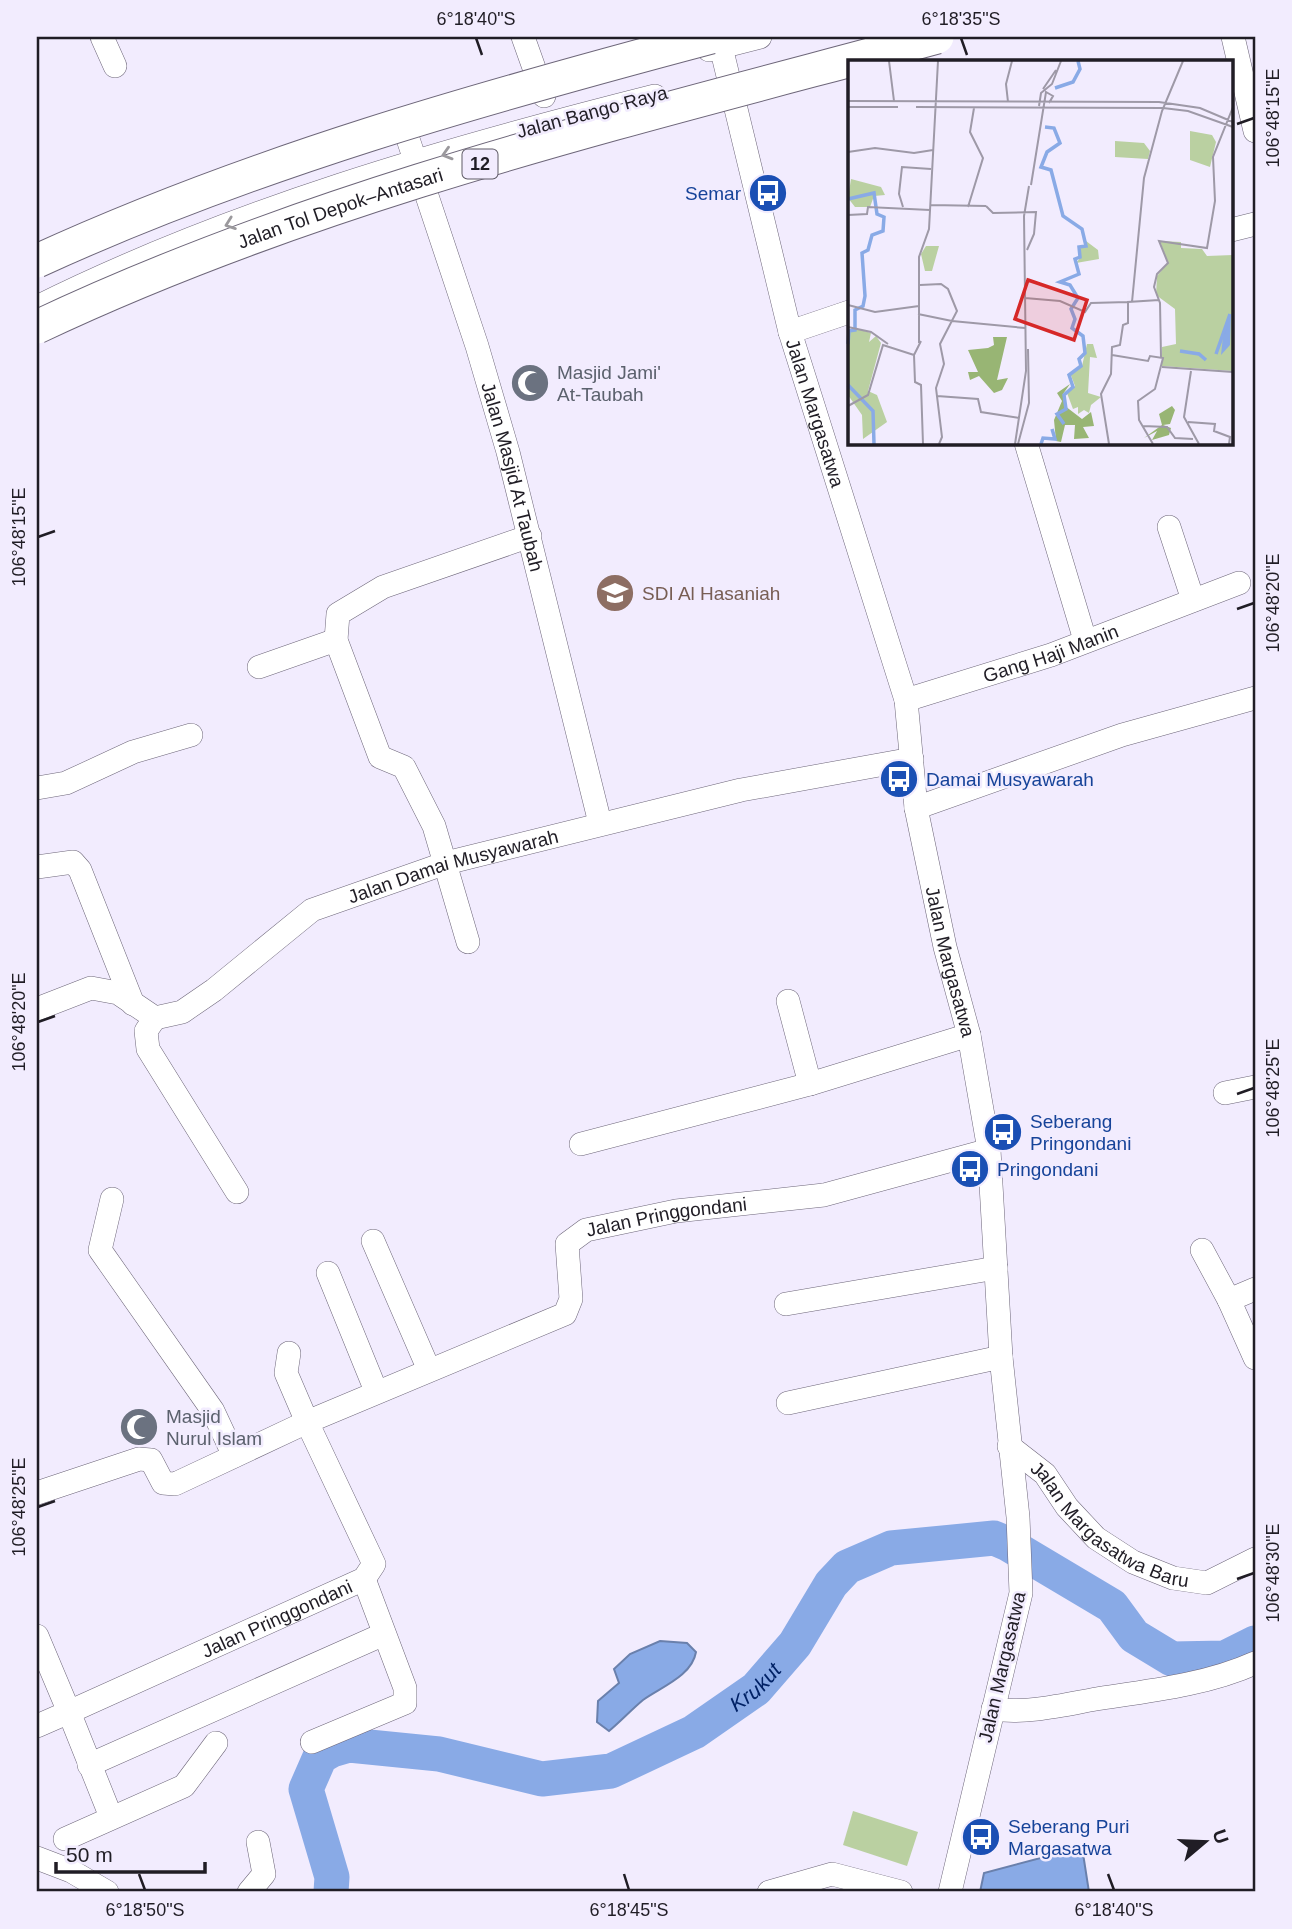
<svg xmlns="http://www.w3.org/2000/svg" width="1292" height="1929" font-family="Helvetica,sans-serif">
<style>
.green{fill:#bad0a1}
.water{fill:#89aae6;stroke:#6a80ac;stroke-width:2}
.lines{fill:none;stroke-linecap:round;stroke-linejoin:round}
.river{stroke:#89aae6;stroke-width:35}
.minor-casing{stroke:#6d6679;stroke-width:24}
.minor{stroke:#fff;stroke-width:23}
.highway-bridge-casing{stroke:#6d6679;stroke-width:35;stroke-linecap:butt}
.highway-bridge{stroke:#fff;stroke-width:33}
.oneway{stroke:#9b999d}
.ticks{fill:none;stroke:#201d25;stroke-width:2.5}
.labels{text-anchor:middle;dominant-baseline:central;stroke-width:5;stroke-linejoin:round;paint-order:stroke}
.shield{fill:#f2ecfe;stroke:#5f5b66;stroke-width:2}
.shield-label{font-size:18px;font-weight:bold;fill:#201d25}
.street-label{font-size:19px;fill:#201d25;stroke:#f2ecfe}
.transit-label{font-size:19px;fill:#164399;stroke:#f2ecfe;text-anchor:start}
.worship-label{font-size:19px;fill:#5b616d;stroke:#f2ecfe;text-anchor:start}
.education-label{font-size:19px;fill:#785e54;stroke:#f2ecfe;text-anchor:start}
.water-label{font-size:21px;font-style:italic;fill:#012266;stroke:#f2ecfe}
.inset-river{fill:none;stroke:#89aae6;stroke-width:3.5}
.inset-road{fill:none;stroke:#9e99a7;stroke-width:2}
.view{fill:#d62828;fill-opacity:0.15;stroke:#d62828;stroke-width:3.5}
.inset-edge{fill:none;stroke:#201d25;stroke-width:3.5}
.neatline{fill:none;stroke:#201d25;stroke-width:2.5}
.ticks-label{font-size:18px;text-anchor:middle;fill:#201d25}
</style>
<rect width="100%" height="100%" fill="#f2ecfe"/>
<path class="green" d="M 853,1811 L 918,1832 L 907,1866 L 843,1845 Z"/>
<path class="water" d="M 660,1641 L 687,1643 L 696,1652 C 692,1676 661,1687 643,1700 C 631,1710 621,1721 609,1731 L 597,1722 L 598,1701 L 619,1683 L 614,1669 L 630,1654 Z
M 1082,1847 L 1089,1892 L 980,1892 L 984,1873 Z"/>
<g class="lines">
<path class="river" id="s1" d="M 331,1892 L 332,1877 L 306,1789 L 320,1757 L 332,1750 L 349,1745 L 439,1754 L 542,1779 L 611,1771 L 694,1732 L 756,1689 L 795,1644 L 831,1584 L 847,1567 L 891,1548 L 994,1538 L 1008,1544 L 1112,1606 L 1134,1636 L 1172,1659 L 1225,1658 L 1255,1643"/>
<g class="minor-casing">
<g id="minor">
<path d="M 102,37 L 115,66"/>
<path d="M 523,37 L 544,96"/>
<path d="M 1233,37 L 1255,131"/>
<path id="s2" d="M 721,47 L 790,332 L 906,700 L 916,808 L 945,947 L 969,1035 L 989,1150 L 1001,1357 L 1018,1517 L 1021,1593 L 950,1892"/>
<path d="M 709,50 L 760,37"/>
<path id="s3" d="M 407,136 L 477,346 L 508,452 L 600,823"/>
<path d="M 1231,230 L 1255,224"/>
<path d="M 37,307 C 232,210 445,149 655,96"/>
<path d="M 790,332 L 849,312"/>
<path d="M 1026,443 L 1085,640"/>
<path d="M 1169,527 L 1193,600"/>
<path d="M 259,667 L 336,640"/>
<path id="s4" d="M 906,700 L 1051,655 L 1239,583"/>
<path d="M 37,788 L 66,783 L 133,752 L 191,735"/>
<path d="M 916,808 L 1122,735 L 1255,698"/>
<path d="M 37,867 L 73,862 L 80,870 L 133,1004"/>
<path d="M 468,942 L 434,826 L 404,767 L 380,757 L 336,640 L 338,614 L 383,587 L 530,536"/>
<path d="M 788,1001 L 810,1084"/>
<path id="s5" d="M 37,1009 L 91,988 L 118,993 L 155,1018 L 182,1012 L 214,990 L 312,910 L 446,863 L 741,790 L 912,759"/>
<path d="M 155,1018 L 146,1031 L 148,1049 L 237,1192"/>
<path d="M 1225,1093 L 1255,1087"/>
<path d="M 581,1144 L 810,1084 L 969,1035"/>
<path d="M 112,1199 L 100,1250 L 213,1411 L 234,1456"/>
<path d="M 373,1241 L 429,1370"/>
<path d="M 1202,1250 L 1229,1300"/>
<path d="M 328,1273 L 376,1391"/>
<path d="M 1255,1289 L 1229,1300 L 1255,1358"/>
<path d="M 786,1304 L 996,1268"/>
<path d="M 788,1403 L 1001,1357"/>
<path id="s6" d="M 1009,1446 L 1045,1474 L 1067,1507 L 1096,1538 L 1133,1562 L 1173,1578 L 1207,1583 L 1255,1559"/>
<path d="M 37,1493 L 139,1459 L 151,1460 L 163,1483 L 175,1484 L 307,1422 L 286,1373 L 289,1353"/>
<path d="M 37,1636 L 69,1712 L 37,1726"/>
<path d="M 993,1709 C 1026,1714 1063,1705 1096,1699 C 1149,1691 1206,1685 1255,1663"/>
<path d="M 312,1742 L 405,1703 L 405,1688 L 364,1579"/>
<path d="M 89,1765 L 384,1634"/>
<path id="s7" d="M 111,1817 L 69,1712 L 364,1579 L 374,1564 L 307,1422 L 565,1314 L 571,1299 L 567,1244 L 586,1230 L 676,1211 L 824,1195 L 989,1150"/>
<path d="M 65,1839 L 184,1786 L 216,1743"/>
<path d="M 37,1858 L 71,1871 L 107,1892"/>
<path d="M 249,1892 L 264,1874 L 258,1842"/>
<path d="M 769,1892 L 832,1874 L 901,1892"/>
</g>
</g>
<use href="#minor" class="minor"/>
<g class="highway-bridge-casing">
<g id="highway-bridge">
<path d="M 37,261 C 253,162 481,98 711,37"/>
<path id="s8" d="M 37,327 C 322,192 633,119 937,37"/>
</g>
</g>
<use href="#highway-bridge" class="highway-bridge"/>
</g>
<defs><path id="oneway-chevron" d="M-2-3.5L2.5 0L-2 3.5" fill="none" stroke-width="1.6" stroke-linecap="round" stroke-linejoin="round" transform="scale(1.75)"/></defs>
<g class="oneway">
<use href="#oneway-chevron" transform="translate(447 154) rotate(163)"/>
<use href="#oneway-chevron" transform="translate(230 224) rotate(160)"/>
</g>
<path class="ticks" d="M 476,38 L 482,55M 961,38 L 967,55M 1237,124 L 1254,118M 38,537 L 55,531M 1237,609 L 1254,603M 38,1022 L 55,1016M 1237,1094 L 1254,1088M 38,1507 L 55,1501M 1237,1579 L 1254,1573M 139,1874 L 145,1890M 624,1874 L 629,1890M 1108,1874 L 1114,1890"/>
<defs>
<g id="bus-disc" transform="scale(2.0125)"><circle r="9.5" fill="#1a4fb4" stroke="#f2ecfe"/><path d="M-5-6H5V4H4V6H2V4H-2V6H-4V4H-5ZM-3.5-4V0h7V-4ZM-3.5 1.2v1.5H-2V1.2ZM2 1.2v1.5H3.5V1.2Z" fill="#fff"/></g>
<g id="mosque-disc" transform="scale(2.0125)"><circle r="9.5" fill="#6b7280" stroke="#f2ecfe"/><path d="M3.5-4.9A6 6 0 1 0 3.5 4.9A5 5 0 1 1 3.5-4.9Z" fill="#fff"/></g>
<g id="school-disc" transform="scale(2.0125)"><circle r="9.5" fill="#8d6e63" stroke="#f2ecfe"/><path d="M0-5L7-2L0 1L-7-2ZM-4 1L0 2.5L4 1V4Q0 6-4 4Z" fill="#fff"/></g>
</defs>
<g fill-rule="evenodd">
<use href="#bus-disc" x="768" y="193"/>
<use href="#mosque-disc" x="530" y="383"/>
<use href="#school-disc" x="615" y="593"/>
<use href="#bus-disc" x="899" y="779"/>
<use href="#bus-disc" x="1003" y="1132"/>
<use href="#bus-disc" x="970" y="1169"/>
<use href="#mosque-disc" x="139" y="1427"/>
<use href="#bus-disc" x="981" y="1837"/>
</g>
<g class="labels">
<rect class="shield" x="462.5" y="149.5" width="35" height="29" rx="5"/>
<g class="shield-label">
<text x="480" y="164">12</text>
</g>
<g class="street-label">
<text transform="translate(592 112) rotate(-15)">Jalan Bango Raya</text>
<text stroke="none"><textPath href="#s8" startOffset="326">Jalan Tol Depok–Antasari</textPath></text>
<text stroke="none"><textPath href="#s2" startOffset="378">Jalan Margasatwa</textPath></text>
<text stroke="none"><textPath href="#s3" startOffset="357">Jalan Masjid At Taubah</textPath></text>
<text stroke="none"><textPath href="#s4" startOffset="152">Gang Haji Manin</textPath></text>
<text stroke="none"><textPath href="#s5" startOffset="471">Jalan Damai Musyawarah</textPath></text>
<text stroke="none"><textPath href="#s2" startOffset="945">Jalan Margasatwa</textPath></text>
<text stroke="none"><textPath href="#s7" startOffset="1068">Jalan Pringgondani</textPath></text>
<text stroke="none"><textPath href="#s6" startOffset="131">Jalan Margasatwa Baru</textPath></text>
<text stroke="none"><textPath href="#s7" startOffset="341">Jalan Pringgondani</textPath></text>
<text transform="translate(1002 1667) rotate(-77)">Jalan Margasatwa</text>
</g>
<g class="transit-label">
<text x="741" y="193" text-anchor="end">Semar</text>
<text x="926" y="779">Damai Musyawarah</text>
<text x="1030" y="1121">Seberang<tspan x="1030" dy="22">Pringondani</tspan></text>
<text x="997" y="1169">Pringondani</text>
<text x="1008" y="1826">Seberang Puri<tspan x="1008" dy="22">Margasatwa</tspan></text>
</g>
<g class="worship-label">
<text x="557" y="372">Masjid Jami'<tspan x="557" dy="22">At-Taubah</tspan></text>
<text x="166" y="1416">Masjid<tspan x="166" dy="22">Nurul Islam</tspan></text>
</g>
<g class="education-label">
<text x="642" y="593">SDI Al Hasaniah</text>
</g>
<g class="water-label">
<text stroke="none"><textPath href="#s1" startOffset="607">Krukut</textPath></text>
</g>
</g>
<g transform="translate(848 60)">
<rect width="385" height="385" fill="#f2ecfe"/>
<path d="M 342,71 L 364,75 L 368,82 L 362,107 L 342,100 ZM 267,81 L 296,83 L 302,91 L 300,99 L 267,97 ZM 3,119 L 33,127 L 37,135 L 26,136 L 22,147 L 7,147 L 0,138 ZM 238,181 L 250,190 L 251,199 L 228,203 L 233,197 L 230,187 L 237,187 ZM 312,181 L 333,182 L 333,188 L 354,189 L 359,196 L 385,195 L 385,311 L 314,306 L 314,287 L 328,284 L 327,249 L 308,235 L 309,216 L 320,203 ZM 78,186 L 91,186 L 84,211 L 77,211 L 73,194 ZM 6,268 L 23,273 L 21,282 L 28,276 L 33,283 L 20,331 L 29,335 L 39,362 L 15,379 L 14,355 L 0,335 L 0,270 ZM 239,284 L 245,284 L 249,298 L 242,297 L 240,333 L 253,337 L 243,345 L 241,353 L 236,350 L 230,354 L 230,347 L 225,349 L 219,333 L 227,326 L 222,313 L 234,306 Z" fill="#bad0a1"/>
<path d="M 145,277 L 159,277 L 149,320 L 160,318 L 154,330 L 146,333 L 131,316 L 122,320 L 120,312 L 130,312 L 120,290 L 140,288 L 146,285 ZM 222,324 L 215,334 L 217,346 L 234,359 L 243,352 L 246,366 L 235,367 L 241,378 L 226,379 L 227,365 L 217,365 L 213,382 L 208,381 L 206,360 L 214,341 L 209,333 ZM 324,346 L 327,350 L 322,364 L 315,365 L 323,368 L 321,375 L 304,380 L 309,371 L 296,378 L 314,365 L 311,354 Z" fill="#98b574"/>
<path d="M 383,254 L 382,285 L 373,295 L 375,276 Z" fill="#89aae6"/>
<path class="inset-river" d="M 207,28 L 225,22 L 232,9 L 230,1M 197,67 L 206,68 L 212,83 L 199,92 L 193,107 L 203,110 L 215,156 L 234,169 L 238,186 L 231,187 L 232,197 L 227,199 L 231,214 L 212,222 L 222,225 L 230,238 L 223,249 L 227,259 L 224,268 L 235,276 L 237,293 L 231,299 L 233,306 L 221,315 L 225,327 L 216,335 L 218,349 L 209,354 L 216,364M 0,139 L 26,133 L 29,154 L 36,157 L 35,171 L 24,175 L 20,190 L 14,193 L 17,236 L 15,246 L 7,250 L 7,270 L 1,271 L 0,284M 332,291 L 351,294 L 358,300M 368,294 L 382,254M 0,325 L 25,351 L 26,384M 193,384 L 195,378 L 207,379 L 204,369"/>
<path class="inset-road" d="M 41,1 L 46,41M 195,29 L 208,10M 0,41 L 311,42 L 352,48 L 385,62M 160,42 L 158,24 L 164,1M 191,46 L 193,33 L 204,24 L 213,1M 0,47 L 50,47M 68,47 L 315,48 L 340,51 L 385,67M 0,92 L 27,88 L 66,93 L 85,90M 183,125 L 198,32 L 205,36 L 201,43M 83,145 L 138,146M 138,146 L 145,153 L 188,152 L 186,174 L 179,190M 55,147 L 51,134 L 54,107 L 83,109M 120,147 L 135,98 L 122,72 L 126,48M 0,155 L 19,154 L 20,147 L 82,150M 72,225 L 93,224 L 100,229 L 109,251 L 92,284 L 96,304 L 88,328 L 94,377 L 91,384M 177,238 L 212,241 L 237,252 L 243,243 L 280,242M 284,242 L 296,118 L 314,51 L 335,1M 0,245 L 27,252 L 71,246M 70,254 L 104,261M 104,261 L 177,268M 0,267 L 23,272 L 40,284M 71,283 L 71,197 L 81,169 L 90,1M 66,295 L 67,322 L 73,325 L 75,384M 264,295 L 300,301 L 302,296 L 315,298 L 307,329 L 290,341 L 291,360 L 305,384M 313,297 L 312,243 L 306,227 L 309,214 L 320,203 L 311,181 L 359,188 L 367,141 L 365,97 L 385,47M 314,307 L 385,312M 343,311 L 336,357 L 351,384M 89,336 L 130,339 L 133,352 L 171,358M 0,346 L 20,335 L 35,285 L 66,295 L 73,281M 340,362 L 367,364 L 366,371 L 382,377 L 381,384M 295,366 L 319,367 L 327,378 L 345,379M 167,384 L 178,311 L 176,156 L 181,126M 170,384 L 181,343 L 180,289M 261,384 L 253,334 L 263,314 L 264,287 L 272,285 L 275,265 L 280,263 L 280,242 L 311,240"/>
<path class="view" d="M 180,220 L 239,240 L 226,280 L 167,259 Z"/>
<rect width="385" height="385" class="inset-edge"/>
</g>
<rect width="1292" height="1929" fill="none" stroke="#f2ecfe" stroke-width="77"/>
<g transform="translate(1205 1842) rotate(71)" stroke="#f2ecfe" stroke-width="5" paint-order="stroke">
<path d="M0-5L12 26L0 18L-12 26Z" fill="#201d25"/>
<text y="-10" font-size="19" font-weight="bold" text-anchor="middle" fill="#201d25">U</text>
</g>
<path d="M56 1862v10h149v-10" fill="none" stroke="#201d25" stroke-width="3.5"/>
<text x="66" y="1862" font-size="21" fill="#201d25" stroke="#f2ecfe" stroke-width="5" paint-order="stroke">50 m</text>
<rect x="38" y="38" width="1216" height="1852" class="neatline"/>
<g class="ticks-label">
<text x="476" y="25">6°18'40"S</text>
<text x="961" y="25">6°18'35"S</text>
<text transform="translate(1273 118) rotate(-90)" y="6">106°48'15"E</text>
<text transform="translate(19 537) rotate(-90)" y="6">106°48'15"E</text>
<text transform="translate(1273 603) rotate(-90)" y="6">106°48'20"E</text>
<text transform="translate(19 1022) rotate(-90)" y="6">106°48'20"E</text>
<text transform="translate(1273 1088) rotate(-90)" y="6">106°48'25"E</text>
<text transform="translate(19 1507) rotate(-90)" y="6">106°48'25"E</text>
<text transform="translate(1273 1573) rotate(-90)" y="6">106°48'30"E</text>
<text x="145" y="1916">6°18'50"S</text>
<text x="629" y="1916">6°18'45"S</text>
<text x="1114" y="1916">6°18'40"S</text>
</g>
</svg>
